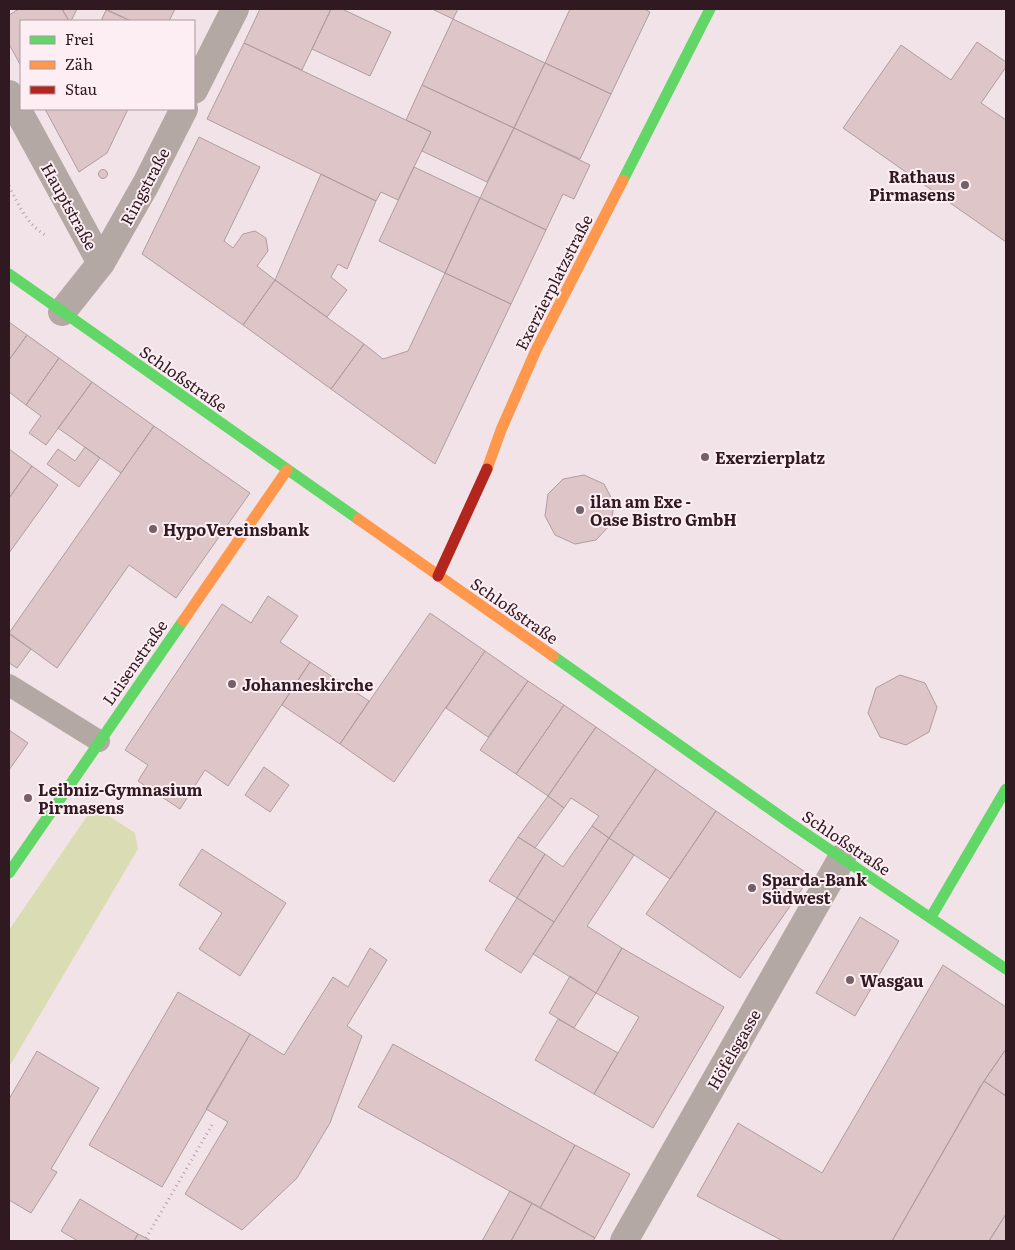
<svg xmlns="http://www.w3.org/2000/svg" width="1015" height="1250" font-family="Literata,serif">
<style>
.green{fill:#dadcb3}
.building{fill:#ddc5c8;stroke:#af9da0}
.lines{fill:none;stroke-linecap:round;stroke-linejoin:round}
.path{stroke:#b0a5a2;stroke-width:3;stroke-dasharray:1 4;stroke-linecap:butt}
.lane{stroke:#b3a8a4;stroke-width:22}
.street{stroke:#b3a8a4;stroke-width:28}
.fast{stroke:#63d668;stroke-width:11}
.slow{stroke:#ff974d;stroke-width:11}
.jam{stroke:#b3261e;stroke-width:11}
.poi-dot{fill:#756067;stroke:#fceef3;stroke-width:2}
.labels{text-anchor:middle;dominant-baseline:central;stroke-width:4;stroke-linejoin:round;paint-order:stroke}
.poi-label{font-size:16px;font-weight:bold;fill:#311921;stroke:#fceef3;text-anchor:start}
.street-label{font-size:16px;fill:#311921;stroke:#fceef3}
</style>
<rect width="100%" height="100%" fill="#f2e3e8"/>
<path class="green" d="M 94,806 L 135,833 L 138,849 L 9,1067 L 9,930 Z"/>
<path class="building" d="M 19,9 L 62,9 L 69,21 L 21,21 L 21,66 L 9,44 L 9,15 Z
M 62,9 L 77,9 L 71,21 L 69,21 Z
M 106,9 L 175,9 L 169,21 L 131,21 Z
M 260,9 L 331,9 L 302,70 L 244,43 Z
M 331,9 L 342,9 L 391,32 L 370,76 L 312,49 Z
M 432,9 L 458,9 L 453,19 Z
M 570,9 L 644,9 L 650,12 L 611,94 L 545,63 Z
M 106,10 L 131,21 L 101,21 Z
M 453,19 L 545,63 L 514,128 L 422,85 Z
M 977,42 L 1006,62 L 1006,67 L 981,103 L 1006,120 L 1006,242 L 843,128 L 901,45 L 951,80 Z
M 244,43 L 431,132 L 398,200 L 381,192 L 376,201 L 207,119 Z
M 545,63 L 611,94 L 580,159 L 514,128 Z
M 422,85 L 514,128 L 487,182 L 422,151 L 431,132 L 406,120 Z
M 45,109 L 128,109 L 107,153 L 79,172 Z
M 514,128 L 590,165 L 574,199 L 563,194 L 546,230 L 480,198 Z
M 199,137 L 260,167 L 224,241 L 233,248 L 243,234 L 255,231 L 266,238 L 268,251 L 257,266 L 275,280 L 243,325 L 142,254 Z
M 414,167 L 480,198 L 445,273 L 379,241 Z
M98.5 174a4.5 4.5 0 1 1 9 0a4.5 4.5 0 1 1-9 0Z
M 321,174 L 376,201 L 347,269 L 338,264 L 331,277 L 347,290 L 327,317 L 275,280 Z
M 480,198 L 546,230 L 511,304 L 445,273 Z
M 445,273 L 511,304 L 435,464 L 331,389 L 364,344 L 383,359 L 408,351 Z
M 275,280 L 364,344 L 331,389 L 243,325 Z
M 9,322 L 27,335 L 9,360 Z
M 27,335 L 59,358 L 26,405 L 9,392 L 9,360 Z
M 59,358 L 92,382 L 46,445 L 29,433 L 41,416 L 26,405 Z
M 92,382 L 154,426 L 121,473 L 58,428 Z
M 154,426 L 250,493 L 176,598 L 129,565 L 57,668 L 9,633 Z
M 85,447 L 100,458 L 79,487 L 47,464 L 58,449 L 75,461 Z
M 9,449 L 32,466 L 9,498 Z
M 32,466 L 58,485 L 9,553 L 9,498 Z
M 584,475 L 604,484 L 614,503 L 611,524 L 596,540 L 575,544 L 555,535 L 545,516 L 548,494 L 563,479 Z
M 268,596 L 298,616 L 280,642 L 310,662 L 228,786 L 205,770 L 180,809 L 138,781 L 148,765 L 125,750 L 222,604 L 251,623 Z
M 430,613 L 485,651 L 394,782 L 340,744 Z
M 9,634 L 31,649 L 17,668 L 9,663 Z
M 485,651 L 528,681 L 488,737 L 446,708 Z
M 310,662 L 369,701 L 340,744 L 282,705 Z
M 900,675 L 925,683 L 937,707 L 929,732 L 906,745 L 880,737 L 868,713 L 876,688 Z
M 528,681 L 564,705 L 516,774 L 480,750 Z
M 564,705 L 596,727 L 548,796 L 516,774 Z
M 596,727 L 656,769 L 609,838 L 592,826 L 599,816 L 571,798 L 564,808 L 548,796 Z
M 9,730 L 28,743 L 9,770 Z
M 264,767 L 289,785 L 270,812 L 245,795 Z
M 656,769 L 716,811 L 670,879 L 609,838 Z
M 548,796 L 564,808 L 535,848 L 518,837 Z
M 716,811 L 811,876 L 740,978 L 646,914 Z
M 592,826 L 609,838 L 554,922 L 517,898 L 545,854 L 563,867 Z
M 518,837 L 545,854 L 517,898 L 489,881 Z
M 609,838 L 634,855 L 587,926 L 622,948 L 596,993 L 533,954 Z
M 202,849 L 286,903 L 240,976 L 199,949 L 222,913 L 179,885 Z
M 517,898 L 554,922 L 521,973 L 485,950 Z
M 860,917 L 899,941 L 855,1016 L 816,993 Z
M 370,948 L 387,960 L 347,1026 L 362,1036 L 330,1123 L 297,1178 L 242,1230 L 185,1194 L 228,1122 L 206,1109 L 250,1034 L 284,1055 L 333,977 L 348,987 Z
M 622,948 L 724,1007 L 653,1128 L 594,1094 L 639,1017 L 596,993 Z
M 943,965 L 1006,1007 L 1006,1049 L 980,1087 L 892,1241 L 783,1241 L 697,1196 L 738,1123 L 822,1173 Z
M 570,976 L 596,993 L 574,1028 L 549,1013 Z
M 178,992 L 250,1034 L 162,1187 L 89,1145 Z
M 558,1019 L 618,1053 L 594,1094 L 535,1060 Z
M 393,1044 L 575,1145 L 540,1208 L 358,1107 Z
M 1006,1049 L 1006,1096 L 984,1081 Z
M 37,1051 L 99,1088 L 51,1169 L 57,1172 L 31,1213 L 9,1200 L 9,1099 Z
M 984,1081 L 1006,1096 L 1006,1214 L 989,1241 L 892,1241 Z
M 575,1145 L 630,1174 L 595,1238 L 540,1208 Z
M 510,1191 L 532,1203 L 511,1241 L 482,1241 Z
M 80,1199 L 138,1234 L 134,1241 L 78,1241 L 61,1231 Z
M 532,1203 L 595,1238 L 593,1241 L 511,1241 Z
M 1006,1214 L 1006,1241 L 989,1241 Z
M 138,1234 L 146,1238 L 151,1241 L 134,1241 Z"/>
<g class="lines">
<path class="path" d="M 9,186 C 20,207 26,224 47,236
M 146,1238 L 212,1125"/>
<path class="lane" d="M 9,685 L 99,741"/>
<path class="street" d="M 194,90 L 235,9
M 9,94 L 101,263
M 62,312 L 101,263 L 146,184 L 184,109
M 624,1241 L 842,858"/>
<path class="fast" d="M 623,180 L 710,9
M 9,274 L 358,519
M 553,656 L 790,823 L 1006,969
M 9,873 L 183,621
M 931,917 L 1006,789"/>
<path class="slow" d="M 487,469 L 501,430 L 536,350 L 623,180
M 358,519 L 553,656
M 183,621 L 287,470"/>
<path class="jam" d="M 438,576 L 487,469"/>
</g>
<g class="poi-dot">
<circle cx="965" cy="185" r="5"/>
<circle cx="705" cy="457" r="5"/>
<circle cx="580" cy="510" r="5"/>
<circle cx="153" cy="529" r="5"/>
<circle cx="232" cy="684" r="5"/>
<circle cx="28" cy="798" r="5"/>
<circle cx="752" cy="888" r="5"/>
<circle cx="850" cy="980" r="5"/>
</g>
<g class="labels">
<g class="poi-label">
<text x="955" y="176" text-anchor="end">Rathaus<tspan x="955" dy="18">Pirmasens</tspan></text>
<text x="715" y="457">Exerzierplatz</text>
<text x="590" y="501">ilan am Exe -<tspan x="590" dy="18">Oase Bistro GmbH</tspan></text>
<text x="163" y="529">HypoVereinsbank</text>
<text x="242" y="684">Johanneskirche</text>
<text x="38" y="789">Leibniz-Gymnasium<tspan x="38" dy="18">Pirmasens</tspan></text>
<text x="762" y="879">Sparda-Bank<tspan x="762" dy="18">Südwest</tspan></text>
<text x="860" y="980">Wasgau</text>
</g>
<g class="street-label">
<text transform="translate(144 186) rotate(-62)">Ringstraße</text>
<text transform="translate(70 206) rotate(61)">Hauptstraße</text>
<text transform="translate(553 282) rotate(-63)">Exerzierplatzstraße</text>
<text transform="translate(184 378) rotate(35)">Schloßstraße</text>
<text transform="translate(515 610) rotate(35)">Schloßstraße</text>
<text transform="translate(134 662) rotate(-55)">Luisenstraße</text>
<text transform="translate(847 842) rotate(34)">Schloßstraße</text>
<text transform="translate(733 1049) rotate(-60)">Höfelsgasse</text>
</g>
</g>
<rect width="1015" height="1250" fill="none" stroke="#311921" stroke-width="20"/>
<rect x="20" y="20" width="175" height="90" fill="#fceef3" stroke="#ab999f"/>
<rect x="30" y="36" width="25" height="8" fill="#63d668" stroke="#ab999f"/>
<text x="65" y="45" font-size="15" fill="#311921">Frei</text>
<rect x="30" y="61" width="25" height="8" fill="#ff974d" stroke="#ab999f"/>
<text x="65" y="70" font-size="15" fill="#311921">Zäh</text>
<rect x="30" y="86" width="25" height="8" fill="#b3261e" stroke="#ab999f"/>
<text x="65" y="95" font-size="15" fill="#311921">Stau</text>
</svg>
